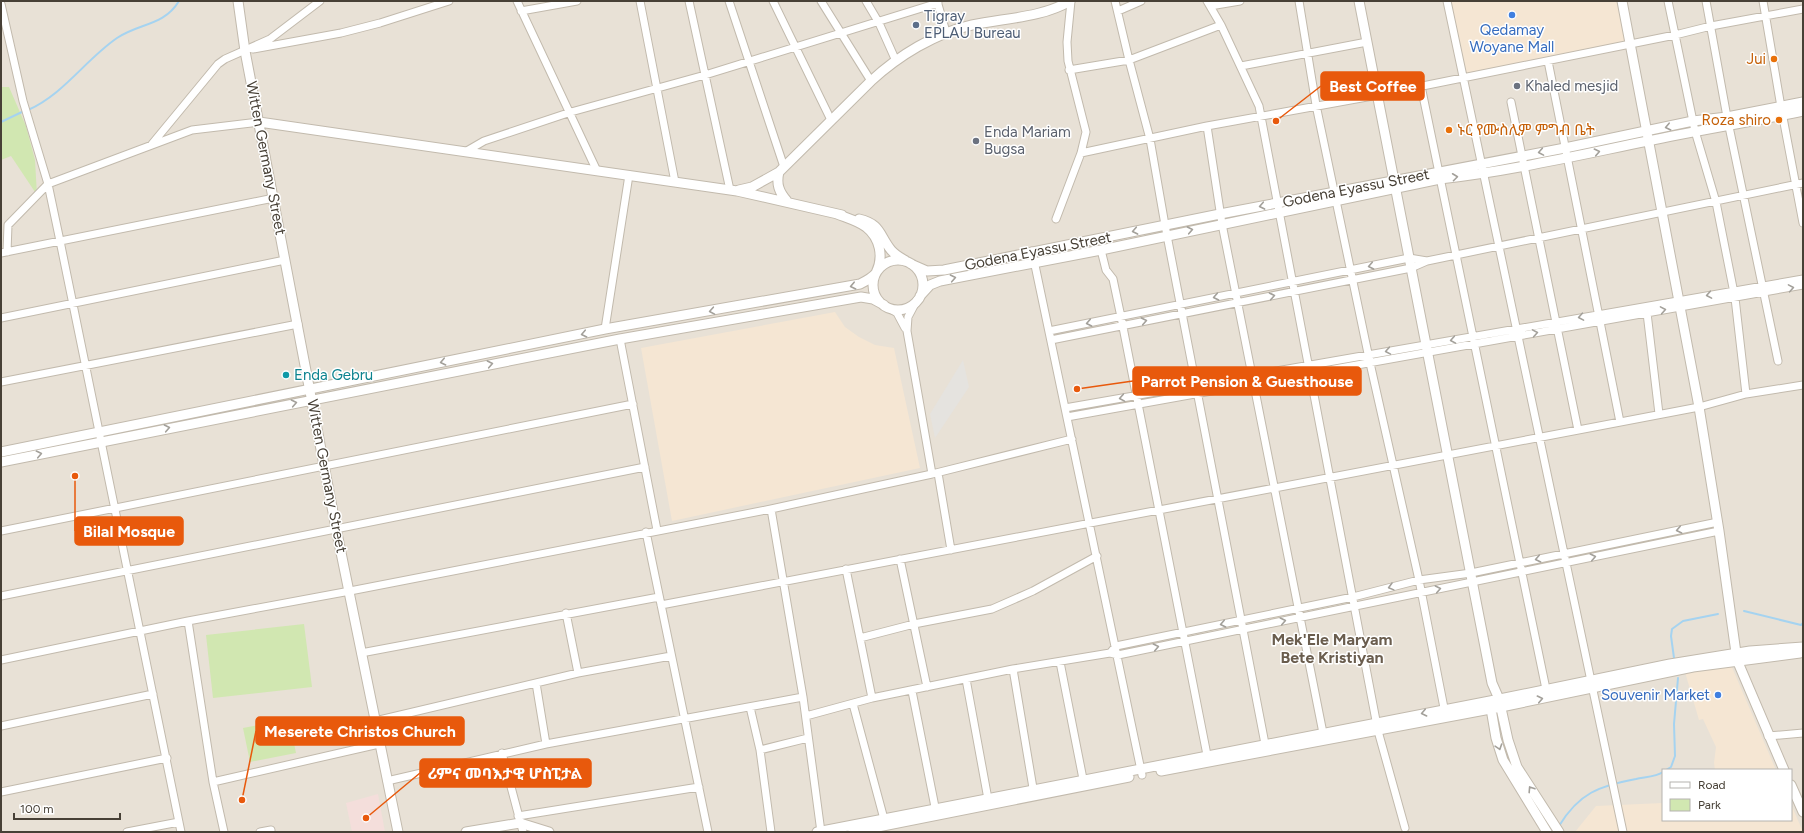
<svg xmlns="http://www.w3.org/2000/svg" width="1804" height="833" font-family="Figtree,'Noto Sans Ethiopic',sans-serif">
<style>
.residential{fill:#e8e1d6;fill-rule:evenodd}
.commercial{fill:#f5e6d3}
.medical{fill:#f4dedb}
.green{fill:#d1e7b1}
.parking{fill:#e5e3df}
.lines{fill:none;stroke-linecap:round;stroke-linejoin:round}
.stream{stroke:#a5d3f0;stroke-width:2}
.minor-casing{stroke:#c2baad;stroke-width:9}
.tertiary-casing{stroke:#c2baad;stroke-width:11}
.minor{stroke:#fff;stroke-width:7}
.tertiary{stroke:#fff;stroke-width:9}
.oneway{stroke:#a3a09a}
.shop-dot{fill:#3f7fe0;stroke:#fff;stroke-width:1.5}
.service-dot{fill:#5c6f8a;stroke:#fff;stroke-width:1.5}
.food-dot{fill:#e8710a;stroke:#fff;stroke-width:1.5}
.worship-dot{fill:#6b7280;stroke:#fff;stroke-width:1.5}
.culture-dot{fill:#0f9aa8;stroke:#fff;stroke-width:1.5}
.labels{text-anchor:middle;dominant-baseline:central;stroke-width:3;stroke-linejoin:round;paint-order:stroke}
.service-label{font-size:15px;fill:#4e5e75;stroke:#fff;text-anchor:start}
.shop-label{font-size:15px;fill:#366cbe;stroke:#fff}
.food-label{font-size:15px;fill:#c56008;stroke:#fff;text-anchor:end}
.worship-label{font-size:15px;fill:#5b616d;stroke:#fff;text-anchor:start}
.street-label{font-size:15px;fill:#474036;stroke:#fff}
.culture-label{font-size:15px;fill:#0d838f;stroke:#fff;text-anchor:start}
.neighbourhood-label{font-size:16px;font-weight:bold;fill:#6a5d4e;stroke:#fff}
.leader{fill:none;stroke:#e8590c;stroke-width:1.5}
.callout-dot{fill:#e8590c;stroke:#fff;stroke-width:1.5}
.callout{fill:#e8590c;stroke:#e8590c;stroke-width:1.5}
.callout-label{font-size:16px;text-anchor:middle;font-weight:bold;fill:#fff}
</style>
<rect width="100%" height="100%" fill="#f4f0e8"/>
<path class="residential" d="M 1,1 L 1803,1 L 1803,832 L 1,832 ZM 1663,770 L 1791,770 L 1791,820 L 1663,820 Z"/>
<path class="commercial" d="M 1450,1 L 1620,1 L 1628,42 L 1465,74 Z
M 835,312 L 845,327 L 859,337 L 875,345 L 894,348 L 920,468 L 672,521 L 641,348 Z
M 1731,665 L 1776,770 L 1715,770 L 1714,763 L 1716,747 L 1703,719 L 1699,720 L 1685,672 Z
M 1663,803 L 1663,820 L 1791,820 L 1791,804 L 1803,832 L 1575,832 L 1596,806 Z"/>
<path class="medical" d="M 378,794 L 385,832 L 352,832 L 346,803 Z"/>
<path class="green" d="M 1,87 L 9,87 L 26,126 L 35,160 L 37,195 L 11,156 L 1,160 Z
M 304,624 L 312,687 L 213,698 L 206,635 Z
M 289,719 L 296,753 L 250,762 L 243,728 Z"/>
<path class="parking" d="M 963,360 L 969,387 L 935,438 L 930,414 Z"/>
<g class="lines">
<path class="stream" d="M 28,110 C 64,94 85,60 117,38 C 139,23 164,26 179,1
M 1,122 L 24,111
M 1744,611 L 1801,625 L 1803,623
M 1674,658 L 1671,636 L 1672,629 L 1683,621 L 1718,614
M 1666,770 L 1671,767 L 1675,756 L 1674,724 L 1678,678
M 1559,826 C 1579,793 1599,786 1636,779 C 1644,777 1656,777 1663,772"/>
<g class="minor-casing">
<path id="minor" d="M 517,1 L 597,171
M 640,1 L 675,182
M 689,1 L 730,190
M 729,1 L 784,167
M 773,1 L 831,120
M 821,1 L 871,81
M 866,1 L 879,23 L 896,61
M 937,1 L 946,32
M 1115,1 L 1129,60 L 1150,139 L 1165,225 L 1266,749
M 1207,1 L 1221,25 L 1259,106 L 1378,731 L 1405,828
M 1299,1 L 1316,105 L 1370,363 L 1419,580 L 1445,713
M 1447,1 L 1623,832
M 1668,1 L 1695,131 L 1716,202 L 1735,298 L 1746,394
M 1706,1 L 1727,117 L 1778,361
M 1763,1 L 1781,107 L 1803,223
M 1,4 L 23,101 L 48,184 L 60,241 L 181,832
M 1210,6 L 1240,1
M 521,11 L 577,1
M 1118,11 L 1141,1
M 253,49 L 341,33 L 380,23 L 449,1
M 1548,61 L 1620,422
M 1241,66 L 1367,42
M 1069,70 L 1129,60 L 1221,25
M 1421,86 L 1546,689
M 1511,102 L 1578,430
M 1207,126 L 1222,224 L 1323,733
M 152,144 L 218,64 L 225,59 L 270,39 L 320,1
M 465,152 L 484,141 L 571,112 L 705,75 L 938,3
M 1081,153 L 1207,126 L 1378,95 L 1675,35 L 1711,26 L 1803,9
M 1056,219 L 1081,153 L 1086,132 L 1068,61 L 1067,42 L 1071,1
M 1101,250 L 1106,270 L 1113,279 L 1121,317 L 1208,760
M 1032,251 L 1142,775
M 7,252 L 8,225 L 48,184 L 192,130 L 259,122
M 1,253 L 274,198
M 1427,261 L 1409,258 L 1049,331 L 1051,340 L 1411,268 L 1427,261 L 1803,183
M 917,300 L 908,317 L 907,331 L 932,474
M 889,308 L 897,313 L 905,328
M 1647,313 L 1659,414
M 1,318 L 285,260
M 605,329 L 629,175
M 620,339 L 657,530
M 1,382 L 298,324
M 1065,408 L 1803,279
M 1067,417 L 1803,285
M 938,473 L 951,550
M 771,509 L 803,697 L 821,832
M 1,531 L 633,404
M 646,532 L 708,832
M 900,559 L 927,687
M 846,569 L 872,698
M 1,596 L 645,467
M 661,605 L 1699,407 L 1746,394 L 1803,385
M 566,613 L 578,673
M 188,621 L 213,782 L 224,832
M 860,638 L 914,624 L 992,609 L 1033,591 L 1097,556
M 361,653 L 659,597
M 1110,653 L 1116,646 L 1353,597 L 1419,580 L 1471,573 L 1718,522
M 1,660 L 188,621 L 350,591 L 771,509 L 932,474 L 1072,439
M 1060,662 L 1083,779
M 1013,669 L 1034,794
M 966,679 L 988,799
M 536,683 L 546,744
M 912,691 L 936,812
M 853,704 L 884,819
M 750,707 L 760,750 L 771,832
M 806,716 L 872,698 L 1013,669 L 1110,653 L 1118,655 L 1719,531
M 375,721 L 578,673 L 671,656
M 1,726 L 153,694
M 1768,736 L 1803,733
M 760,750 L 808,738
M 502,753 L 523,832
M 387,781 L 546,744 L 803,697
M 213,782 L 379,744
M 1,792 L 167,758
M 518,816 L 699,787
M 127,832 L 179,822
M 260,832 L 271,830 L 271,832"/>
</g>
<g class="tertiary-casing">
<path id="tertiary" d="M 238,1 L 245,51 L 336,528 L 398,832
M 1359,1 L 1492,683 L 1499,699 L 1508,740 L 1517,767 L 1559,832
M 1622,1 L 1699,407 L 1719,531 L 1737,660 L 1784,770
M 259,122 L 737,191 L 842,215
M 779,172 C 776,184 779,192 787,201
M 739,190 L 752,187 L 779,172 L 871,81 C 898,56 935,33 972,25 C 1005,18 1041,18 1070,1
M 859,219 C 881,224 879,235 891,250 C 895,255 901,258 906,261
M873 285a25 25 0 1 1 50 0a25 25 0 1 1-50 0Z
M 911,264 L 927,271 L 944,270 L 1220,214 L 1565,148 L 1693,121 L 1727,117 L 1803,102
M 920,296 L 930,285 L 940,281 L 1101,250 L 1440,179 C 1511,171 1579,155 1648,141 C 1700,130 1752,122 1803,111
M 1,452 L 605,329 L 860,284 C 866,281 872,278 876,273 C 884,257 880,238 866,227 C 858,221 847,218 837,214
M 1,462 L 620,339 L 861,297 L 873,299 L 884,305
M 1490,703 L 1496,738 L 1503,760 L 1547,832
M 1161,771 L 1501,707 L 1693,667 L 1800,653
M 1791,785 L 1803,812
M 466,832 L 520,823 L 549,832
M 817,832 L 1490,701 L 1670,664 L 1750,651 L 1803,647
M 853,832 L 1129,777"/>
</g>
<use href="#minor" class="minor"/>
<use href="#tertiary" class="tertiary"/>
</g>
<defs><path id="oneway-chevron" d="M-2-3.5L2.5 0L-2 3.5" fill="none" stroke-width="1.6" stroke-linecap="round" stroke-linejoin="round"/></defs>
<g class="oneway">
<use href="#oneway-chevron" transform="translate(1668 127) rotate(167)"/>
<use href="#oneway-chevron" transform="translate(1541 152) rotate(170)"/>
<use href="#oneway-chevron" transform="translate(1597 152) rotate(-12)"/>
<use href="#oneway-chevron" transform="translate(1455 177) rotate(-7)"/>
<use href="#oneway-chevron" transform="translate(1262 206) rotate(169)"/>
<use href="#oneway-chevron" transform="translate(1190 230) rotate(-11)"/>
<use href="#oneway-chevron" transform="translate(1135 231) rotate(169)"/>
<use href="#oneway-chevron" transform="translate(1371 266) rotate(169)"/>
<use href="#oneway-chevron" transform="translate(953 278) rotate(-11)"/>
<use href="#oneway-chevron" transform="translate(853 286) rotate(167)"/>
<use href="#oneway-chevron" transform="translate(1791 288) rotate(-10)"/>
<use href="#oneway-chevron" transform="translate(1709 295) rotate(170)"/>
<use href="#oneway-chevron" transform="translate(1272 296) rotate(-11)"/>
<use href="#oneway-chevron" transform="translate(1216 297) rotate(169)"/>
<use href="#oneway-chevron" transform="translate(1663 310) rotate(-10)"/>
<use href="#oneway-chevron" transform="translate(712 311) rotate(170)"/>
<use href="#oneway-chevron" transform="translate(1581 317) rotate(170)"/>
<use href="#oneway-chevron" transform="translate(1144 321) rotate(-11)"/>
<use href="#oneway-chevron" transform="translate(1089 323) rotate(169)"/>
<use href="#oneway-chevron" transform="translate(1535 333) rotate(-10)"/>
<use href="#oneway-chevron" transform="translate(584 334) rotate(168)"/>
<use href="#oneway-chevron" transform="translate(1453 340) rotate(170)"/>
<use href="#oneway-chevron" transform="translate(1388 351) rotate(170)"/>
<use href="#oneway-chevron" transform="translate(443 362) rotate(168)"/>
<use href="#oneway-chevron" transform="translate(490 364) rotate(-11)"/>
<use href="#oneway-chevron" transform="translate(1122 398) rotate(170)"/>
<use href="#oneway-chevron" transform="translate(294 403) rotate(-11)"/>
<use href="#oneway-chevron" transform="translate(167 428) rotate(-11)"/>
<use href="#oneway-chevron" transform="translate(39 454) rotate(-12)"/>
<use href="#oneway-chevron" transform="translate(1679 530) rotate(168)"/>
<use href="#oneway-chevron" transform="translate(1593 557) rotate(-12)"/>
<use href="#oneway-chevron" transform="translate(1538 559) rotate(168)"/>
<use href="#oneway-chevron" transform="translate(1391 587) rotate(165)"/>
<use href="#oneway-chevron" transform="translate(1438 589) rotate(-11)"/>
<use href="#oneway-chevron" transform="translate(1283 621) rotate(-12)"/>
<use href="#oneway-chevron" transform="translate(1223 624) rotate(168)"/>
<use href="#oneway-chevron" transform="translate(1156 647) rotate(-12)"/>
<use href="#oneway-chevron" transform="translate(1540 699) rotate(-12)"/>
<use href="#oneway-chevron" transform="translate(1424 713) rotate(168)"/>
<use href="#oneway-chevron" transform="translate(1499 747) rotate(72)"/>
<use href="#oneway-chevron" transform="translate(1531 789) rotate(-123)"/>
</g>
<g class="shop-dot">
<circle cx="1512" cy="15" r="4"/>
<circle cx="1718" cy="695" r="4"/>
</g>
<circle class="service-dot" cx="916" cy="25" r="4"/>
<g class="food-dot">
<circle cx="1774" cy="59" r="4"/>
<circle cx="1779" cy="120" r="4"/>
<circle cx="1449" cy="130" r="4"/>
</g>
<g class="worship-dot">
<circle cx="1517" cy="86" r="4"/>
<circle cx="976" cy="141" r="4"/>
</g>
<circle class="culture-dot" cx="286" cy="375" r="4"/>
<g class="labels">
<g class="service-label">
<text x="924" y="16">Tigray<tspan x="924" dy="17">EPLAU Bureau</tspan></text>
</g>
<g class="shop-label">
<text x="1512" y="30">Qedamay<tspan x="1512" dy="17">Woyane Mall</tspan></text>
<text x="1710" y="695" text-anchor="end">Souvenir Market</text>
</g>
<g class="food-label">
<text x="1766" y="59">Jui</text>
<text x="1771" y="120">Roza shiro</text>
<text x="1457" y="130" text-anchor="start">ኑር የሙስሊም ምግብ ቤት</text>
</g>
<g class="worship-label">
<text x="1525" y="86">Khaled mesjid</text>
<text x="984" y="132">Enda Mariam<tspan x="984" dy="17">Bugsa</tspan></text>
</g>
<g class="street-label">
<text transform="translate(266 158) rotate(79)">Witten Germany Street</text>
<text transform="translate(1356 188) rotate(-11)">Godena Eyassu Street</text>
<text transform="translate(1038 251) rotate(-11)">Godena Eyassu Street</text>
<text transform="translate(327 476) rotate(79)">Witten Germany Street</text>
</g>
<g class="culture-label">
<text x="294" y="375">Enda Gebru</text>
</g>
<g class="neighbourhood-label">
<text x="1332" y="639">Mek'Ele Maryam<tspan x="1332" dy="18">Bete Kristiyan</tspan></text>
</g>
</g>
<path class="leader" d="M1276 121L1321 86M1077 389L1133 381M75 476L75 531M242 800L256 731M366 818L420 773"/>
<g class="callout-dot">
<circle cx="1276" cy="121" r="4"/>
<circle cx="1077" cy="389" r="4"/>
<circle cx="75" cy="476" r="4"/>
<circle cx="242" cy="800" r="4"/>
<circle cx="366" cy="818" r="4"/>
</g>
<g class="callout">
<rect x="1321" y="72" width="103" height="28" rx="4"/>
<rect x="1133" y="367" width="228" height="28" rx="4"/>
<rect x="75" y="517" width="108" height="28" rx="4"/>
<rect x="256" y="717" width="208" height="28" rx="4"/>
<rect x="420" y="759" width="171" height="28" rx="4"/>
</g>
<g class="callout-label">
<text x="1373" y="92">Best Coffee</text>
<text x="1247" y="387">Parrot Pension &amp; Guesthouse</text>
<text x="129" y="537">Bilal Mosque</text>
<text x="360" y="737">Meserete Christos Church</text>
<text x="505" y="779">ሪምና መባእታዊ ሆስፒታል</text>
</g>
<rect width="1804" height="833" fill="none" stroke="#474036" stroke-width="4"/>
<rect x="1662" y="769" width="130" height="52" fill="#ffffff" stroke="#b5b3af"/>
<rect x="1670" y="782" width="20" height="6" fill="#ffffff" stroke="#b5b3af"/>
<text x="1698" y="789" font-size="12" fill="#474036">Road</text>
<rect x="1670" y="799" width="20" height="12" fill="#d1e7b1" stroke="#b5b3af"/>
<text x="1698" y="809" font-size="12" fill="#474036">Park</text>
<path d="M14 813v6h106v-6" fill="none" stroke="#474036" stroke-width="2"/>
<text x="20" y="813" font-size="12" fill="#474036" stroke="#ffffff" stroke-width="3" paint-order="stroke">100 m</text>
</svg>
